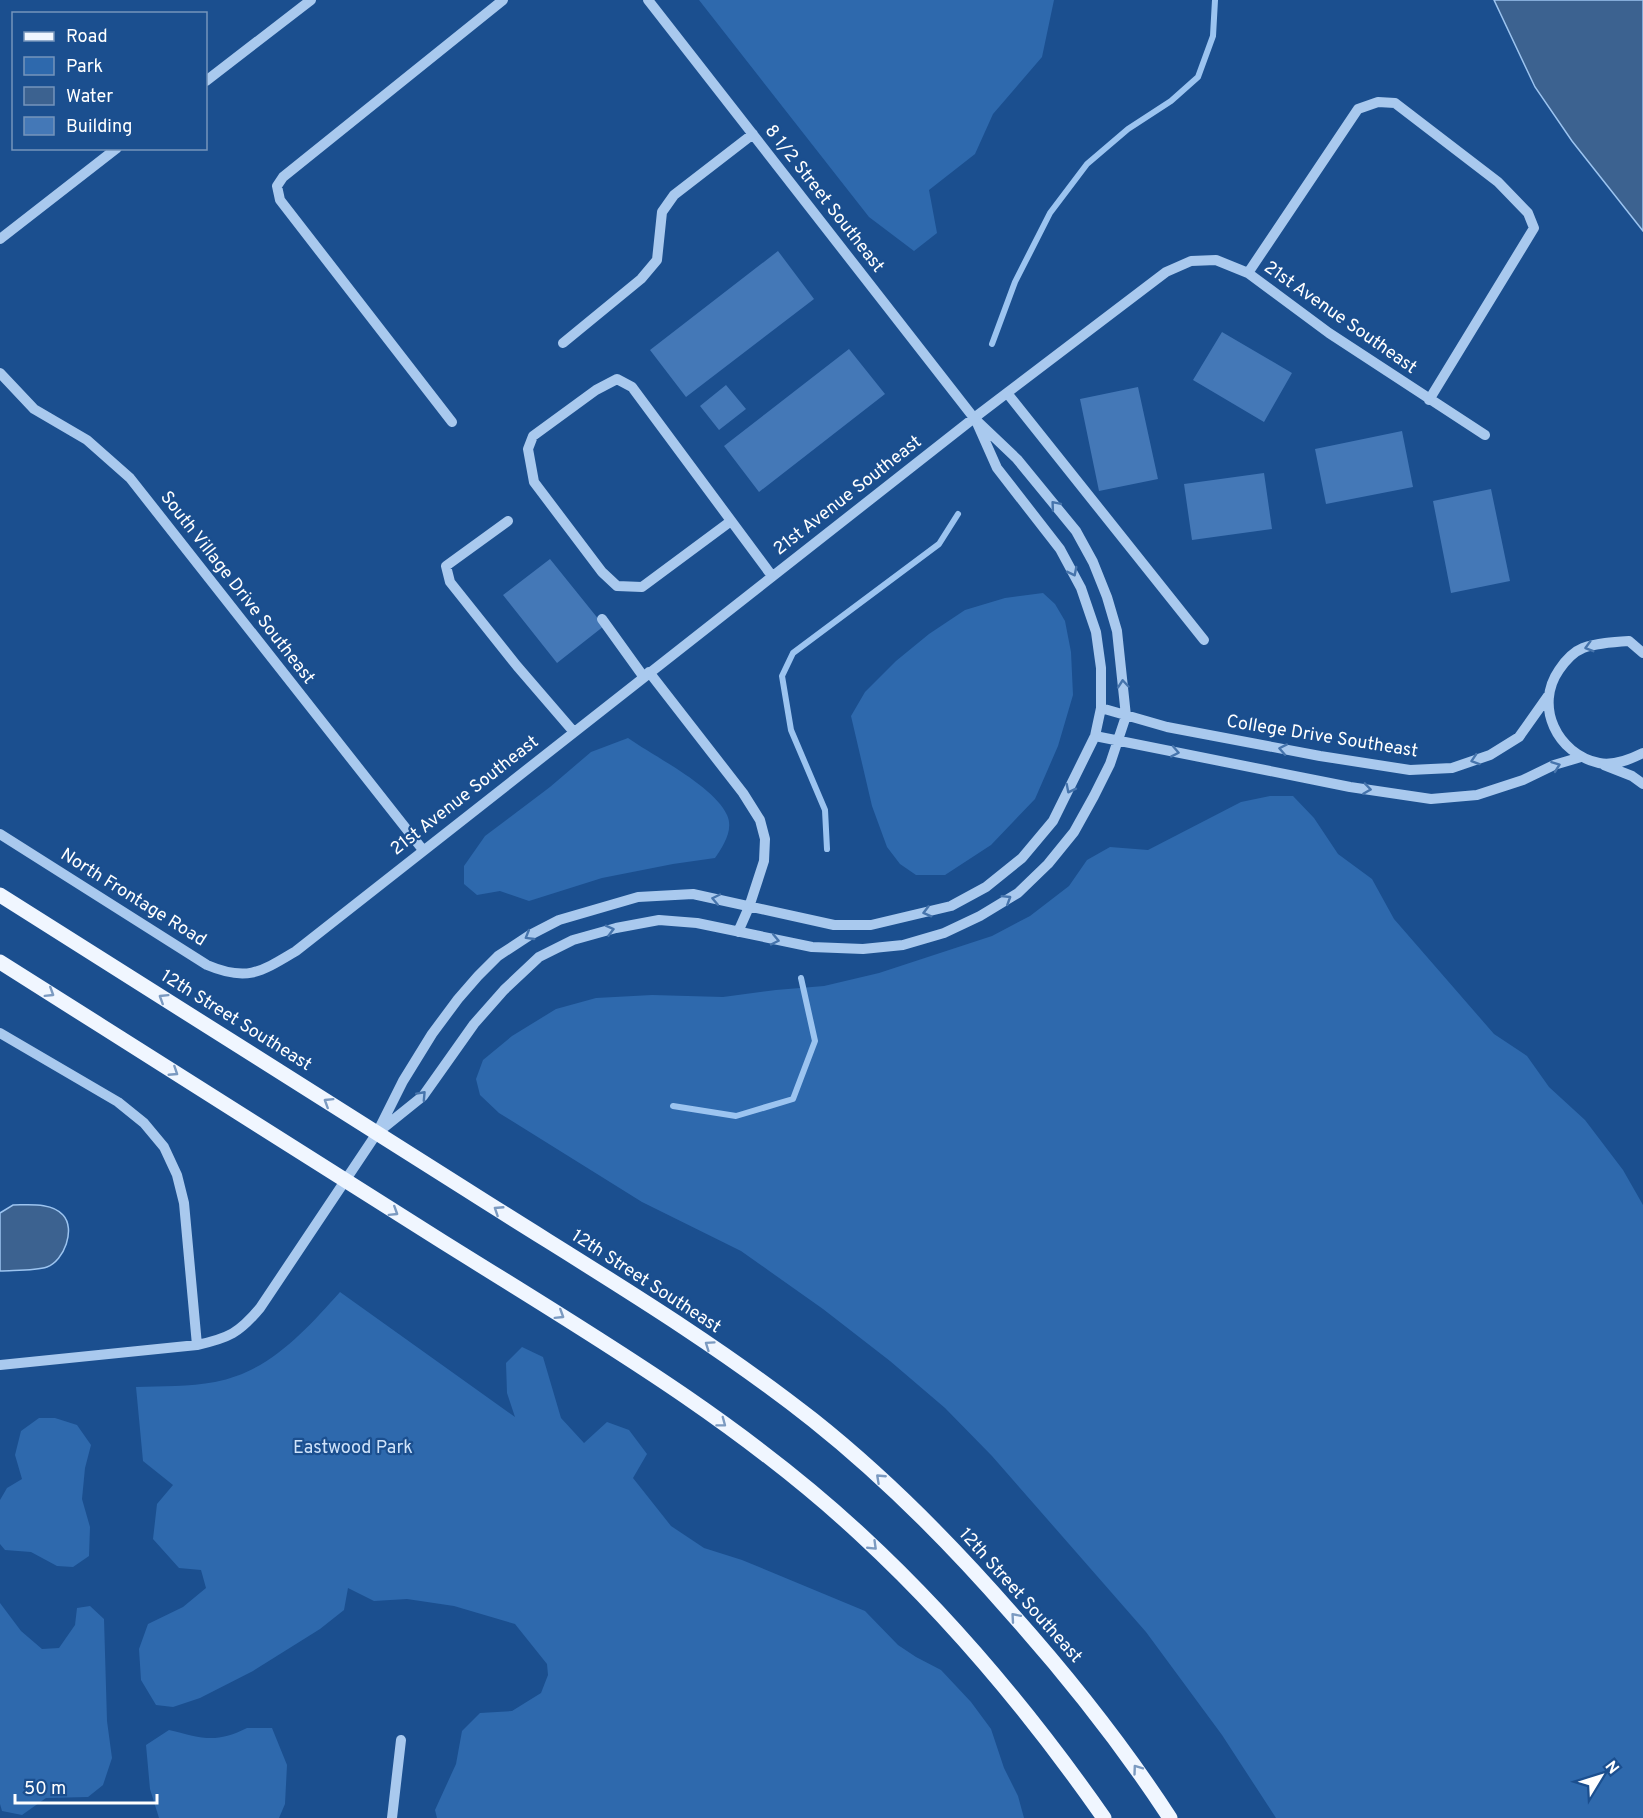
<svg xmlns="http://www.w3.org/2000/svg" width="1643" height="1818" font-family="Overpass,sans-serif">
<style>
.green{fill:#2e69ad}
.water{fill:#3c6290;stroke:#9cc4f0;stroke-width:1.5}
.lines{fill:none;stroke-linecap:round;stroke-linejoin:round}
.stream{stroke:#9cc4f0;stroke-width:6}
.building{fill:#4478b7}
.minor{stroke:#a9c9ee;stroke-width:10}
.major{stroke:#f0f6ff;stroke-width:15}
.oneway{stroke:#4674ac}
.oneway2{stroke:#7b9ac1}
.labels{text-anchor:middle;dominant-baseline:central;stroke-width:4.5;stroke-linejoin:round;paint-order:stroke}
.street-label{font-size:18px;fill:#fff;stroke:#1b4f8f}
.park-label{font-size:18px;fill:#cfe3fa;stroke:#1b4f8f}
</style>
<rect width="100%" height="100%" fill="#1b4f8f"/>
<path class="green" d="M 699,0 L 1054,0 L 1042,57 L 993,114 L 975,154 L 929,190 L 937,233 L 914,251 L 869,217 Z
M 1043,593 L 1055,604 L 1065,621 L 1071,652 L 1073,695 L 1058,746 L 1035,799 L 991,845 L 945,875 L 916,875 L 900,864 L 887,847 L 872,806 L 851,716 L 865,692 L 896,661 L 929,634 L 965,610 L 1005,598 Z
M 628,738 C 655,757 714,786 727,815 C 734,830 723,846 715,858 L 673,864 L 602,878 L 529,901 L 500,891 L 477,895 L 464,884 L 464,866 L 485,836 L 550,787 L 591,752 Z
M 1270,796 L 1293,796 L 1314,818 L 1338,854 L 1372,879 L 1394,919 L 1494,1034 L 1527,1056 L 1549,1087 L 1585,1120 L 1623,1170 L 1643,1205 L 1643,1818 L 1276,1818 L 1222,1735 L 1146,1632 L 992,1456 L 945,1408 L 890,1361 L 823,1309 L 741,1251 L 642,1202 L 499,1113 L 480,1095 L 476,1079 L 483,1060 L 512,1036 L 556,1009 L 596,998 L 652,995 L 723,997 L 776,990 L 824,986 L 879,973 L 992,936 L 1030,916 L 1069,886 L 1087,860 L 1110,847 L 1148,850 L 1241,802 Z
M 340,1292 L 515,1417 L 507,1393 L 506,1363 L 522,1347 L 543,1357 L 561,1418 L 584,1443 L 607,1422 L 629,1430 L 647,1454 L 633,1478 L 671,1526 L 704,1548 L 742,1560 L 865,1611 L 898,1645 L 916,1657 L 941,1670 L 971,1702 L 991,1729 L 1004,1768 L 1018,1796 L 1024,1818 L 437,1818 L 435,1810 L 456,1764 L 462,1731 L 480,1713 L 512,1711 L 541,1693 L 548,1675 L 547,1664 L 515,1624 L 454,1606 L 407,1599 L 374,1601 L 348,1588 L 344,1610 L 320,1629 L 253,1671 L 200,1698 L 173,1707 L 156,1705 L 141,1680 L 139,1649 L 148,1624 L 183,1607 L 206,1588 L 201,1570 L 179,1568 L 153,1539 L 157,1504 L 173,1485 L 143,1461 L 136,1387 C 162,1386 189,1387 215,1382 C 269,1372 305,1331 340,1292 Z
M 39,1418 L 55,1418 L 77,1425 L 91,1445 L 85,1468 L 82,1499 L 90,1527 L 89,1556 L 73,1567 L 57,1566 L 31,1552 L 5,1550 L 0,1544 L 0,1500 L 7,1488 L 22,1479 L 15,1455 L 21,1431 Z
M 0,1603 L 21,1631 L 42,1649 L 59,1648 L 75,1625 L 77,1608 L 90,1606 L 104,1619 L 107,1721 L 112,1758 L 103,1785 L 88,1797 L 46,1798 L 22,1815 L 2,1811 L 0,1804 Z
M 247,1728 L 272,1728 L 287,1765 L 285,1804 L 279,1818 L 159,1818 L 150,1789 L 146,1745 L 169,1730 C 202,1738 215,1744 247,1728 Z"/>
<path class="water" d="M 1494,0 L 1643,0 L 1643,231 L 1572,141 L 1535,87 Z
M 13,1205 C 28,1205 52,1202 63,1215 C 76,1229 64,1261 47,1267 C 35,1271 13,1270 0,1271 L 0,1213 Z"/>
<g class="lines">
<path class="stream" d="M 992,344 L 1015,282 L 1050,213 L 1087,164 L 1128,129 L 1171,101 L 1198,77 L 1213,36 L 1215,0
M 827,849 L 825,810 L 791,730 L 782,676 L 793,653 L 939,544 L 958,514
M 673,1106 L 736,1116 L 793,1099 L 815,1041 L 801,978"/>
</g>
<path class="building" d="M 778,251 L 814,299 L 686,397 L 650,350 Z
M 1222,332 L 1292,373 L 1264,422 L 1193,380 Z
M 849,349 L 885,394 L 759,492 L 724,446 Z
M 726,385 L 746,409 L 719,430 L 700,406 Z
M 1138,387 L 1158,479 L 1099,491 L 1080,399 Z
M 1402,431 L 1413,487 L 1326,504 L 1315,449 Z
M 1264,473 L 1272,529 L 1192,540 L 1184,484 Z
M 1491,489 L 1510,581 L 1451,593 L 1433,501 Z
M 550,559 L 604,626 L 557,663 L 503,595 Z"/>
<g class="lines">
<path class="minor" d="M 206,81 L 311,0
M 0,239 L 117,148
M 1248,273 L 1358,109 L 1378,102 L 1395,103 L 1498,182 L 1528,213 L 1534,228 L 1429,400
M 563,343 L 641,279 L 657,260 L 662,212 L 674,195 L 753,134
M 0,373 L 34,409 L 87,440 L 130,478 L 423,850
M 1007,393 L 1204,640
M 452,422 L 280,200 L 277,186 L 283,177 L 503,0
M 508,521 L 446,566 L 450,582 L 517,666 L 573,731
M 731,521 L 642,587 L 617,586 L 602,572 L 534,482 L 528,449 L 533,436 L 596,390 L 617,379 L 632,387 L 772,576
M 602,619 L 643,676
M 1643,653 L 1629,641 C 1613,642 1597,643 1583,648 C 1573,652 1565,661 1559,670 C 1534,706 1557,754 1599,763 C 1614,766 1629,760 1643,753
M 649,672 L 743,793 L 760,820 L 765,839 L 764,861 L 749,907 L 738,932
M 1101,708 L 1167,727 L 1320,756 L 1410,770 L 1452,768 L 1490,755 L 1519,737 L 1548,696
M 1095,736 L 1350,787 L 1431,799 L 1477,795 L 1523,780 L 1554,765 L 1581,757
M 1604,765 L 1632,776 L 1643,784
M 0,834 L 207,965 C 247,982 261,972 296,951 L 974,418 L 1166,272 L 1191,261 L 1216,260 L 1248,273 L 1329,333 L 1485,435
M 0,1033 L 118,1102 L 144,1123 L 164,1147 L 177,1175 L 184,1203 L 197,1345
M 377,1133 L 423,1096 L 474,1024 L 504,990 L 539,957 L 573,940 L 616,928 L 659,920 L 697,923 L 812,947 L 863,949 L 903,945 L 944,933 L 980,916 L 1018,893 L 1048,864 L 1074,832 L 1094,796 L 1110,764 L 1126,716 L 1117,631 L 1107,597 L 1093,562 L 1076,531 L 1017,459 L 974,418 L 648,0
M 0,1365 L 197,1345 C 229,1338 239,1333 260,1308 L 377,1133 L 403,1081 L 432,1034 L 458,999 L 478,976 L 498,956 L 530,935 L 559,920 L 638,897 L 693,894 L 834,925 L 871,925 L 951,906 L 986,887 L 1022,858 L 1053,821 L 1095,736 L 1101,708 L 1101,668 L 1096,632 L 1081,588 L 1060,549 L 997,468 L 977,423
M 392,1818 L 401,1740"/>
<path class="major" d="M 0,895 C 156,993 312,1091 467,1190 C 583,1264 704,1334 813,1420 C 886,1478 952,1545 1013,1615 C 1070,1679 1123,1746 1170,1818
M 0,962 C 148,1055 295,1150 443,1242 C 587,1332 735,1418 860,1534 C 952,1619 1032,1715 1104,1818"/>
</g>
<defs><path id="oneway-chevron" d="M-2-3.5L2.5 0L-2 3.5" fill="none" stroke-width="1.6" stroke-linecap="round" stroke-linejoin="round" transform="scale(1.5)"/></defs>
<g class="oneway">
<use href="#oneway-chevron" transform="translate(1055 505) rotate(-130)"/>
<use href="#oneway-chevron" transform="translate(1073 572) rotate(63)"/>
<use href="#oneway-chevron" transform="translate(1589 647) rotate(164)"/>
<use href="#oneway-chevron" transform="translate(1123 684) rotate(-95)"/>
<use href="#oneway-chevron" transform="translate(1283 749) rotate(-169)"/>
<use href="#oneway-chevron" transform="translate(1175 752) rotate(11)"/>
<use href="#oneway-chevron" transform="translate(1475 760) rotate(162)"/>
<use href="#oneway-chevron" transform="translate(1556 766) rotate(-20)"/>
<use href="#oneway-chevron" transform="translate(1070 789) rotate(117)"/>
<use href="#oneway-chevron" transform="translate(1367 789) rotate(8)"/>
<use href="#oneway-chevron" transform="translate(716 899) rotate(-168)"/>
<use href="#oneway-chevron" transform="translate(1007 899) rotate(-32)"/>
<use href="#oneway-chevron" transform="translate(927 912) rotate(165)"/>
<use href="#oneway-chevron" transform="translate(610 930) rotate(-15)"/>
<use href="#oneway-chevron" transform="translate(529 936) rotate(149)"/>
<use href="#oneway-chevron" transform="translate(775 940) rotate(12)"/>
<use href="#oneway-chevron" transform="translate(422 1095) rotate(-47)"/>
</g>
<g class="oneway2">
<use href="#oneway-chevron" transform="translate(50 993) rotate(32)"/>
<use href="#oneway-chevron" transform="translate(163 998) rotate(-148)"/>
<use href="#oneway-chevron" transform="translate(174 1072) rotate(33)"/>
<use href="#oneway-chevron" transform="translate(328 1102) rotate(-148)"/>
<use href="#oneway-chevron" transform="translate(498 1210) rotate(-147)"/>
<use href="#oneway-chevron" transform="translate(394 1212) rotate(32)"/>
<use href="#oneway-chevron" transform="translate(560 1315) rotate(32)"/>
<use href="#oneway-chevron" transform="translate(709 1345) rotate(-145)"/>
<use href="#oneway-chevron" transform="translate(722 1423) rotate(37)"/>
<use href="#oneway-chevron" transform="translate(880 1478) rotate(-137)"/>
<use href="#oneway-chevron" transform="translate(873 1546) rotate(44)"/>
<use href="#oneway-chevron" transform="translate(1015 1617) rotate(-131)"/>
<use href="#oneway-chevron" transform="translate(1137 1769) rotate(-126)"/>
</g>
<g class="labels">
<g class="street-label">
<text transform="translate(824 199) rotate(52)">8 1/2 Street Southeast</text>
<text transform="translate(1340 318) rotate(35)">21st Avenue Southeast</text>
<text transform="translate(848 496) rotate(-38)">21st Avenue Southeast</text>
<text transform="translate(237 588) rotate(52)">South Village Drive Southeast</text>
<text transform="translate(1322 737) rotate(9)">College Drive Southeast</text>
<text transform="translate(465 796) rotate(-38)">21st Avenue Southeast</text>
<text transform="translate(133 898) rotate(32)">North Frontage Road</text>
<text transform="translate(236 1021) rotate(32)">12th Street Southeast</text>
<text transform="translate(646 1282) rotate(33)">12th Street Southeast</text>
<text transform="translate(1020 1596) rotate(48)">12th Street Southeast</text>
</g>
<g class="park-label">
<text x="353" y="1448">Eastwood Park</text>
</g>
</g>
<rect x="12" y="12" width="195" height="138" fill="#1b4f8f" stroke="#7695bc" stroke-width="1.5"/>
<rect x="24" y="32" width="30" height="9" fill="#f0f6ff" stroke="#7695bc" stroke-width="1.5"/>
<text x="66" y="42" font-size="18" fill="#ffffff">Road</text>
<rect x="24" y="57" width="30" height="18" fill="#2e69ad" stroke="#7695bc" stroke-width="1.5"/>
<text x="66" y="72" font-size="18" fill="#ffffff">Park</text>
<rect x="24" y="87" width="30" height="18" fill="#3c6290" stroke="#7695bc" stroke-width="1.5"/>
<text x="66" y="102" font-size="18" fill="#ffffff">Water</text>
<rect x="24" y="117" width="30" height="18" fill="#4478b7" stroke="#7695bc" stroke-width="1.5"/>
<text x="66" y="132" font-size="18" fill="#ffffff">Building</text>
<g transform="translate(1601 1776) rotate(52)" stroke="#1b4f8f" stroke-width="4.5" paint-order="stroke">
<path d="M0-4.5L10 22L0 15L-10 22Z" fill="#ffffff"/>
<text y="-9" font-size="16" font-weight="bold" text-anchor="middle" fill="#ffffff">N</text>
</g>
<path d="M15 1794v9h142v-9" fill="none" stroke="#ffffff" stroke-width="3"/>
<text x="24" y="1794" font-size="18" fill="#ffffff" stroke="#1b4f8f" stroke-width="4.5" paint-order="stroke">50 m</text>
</svg>
